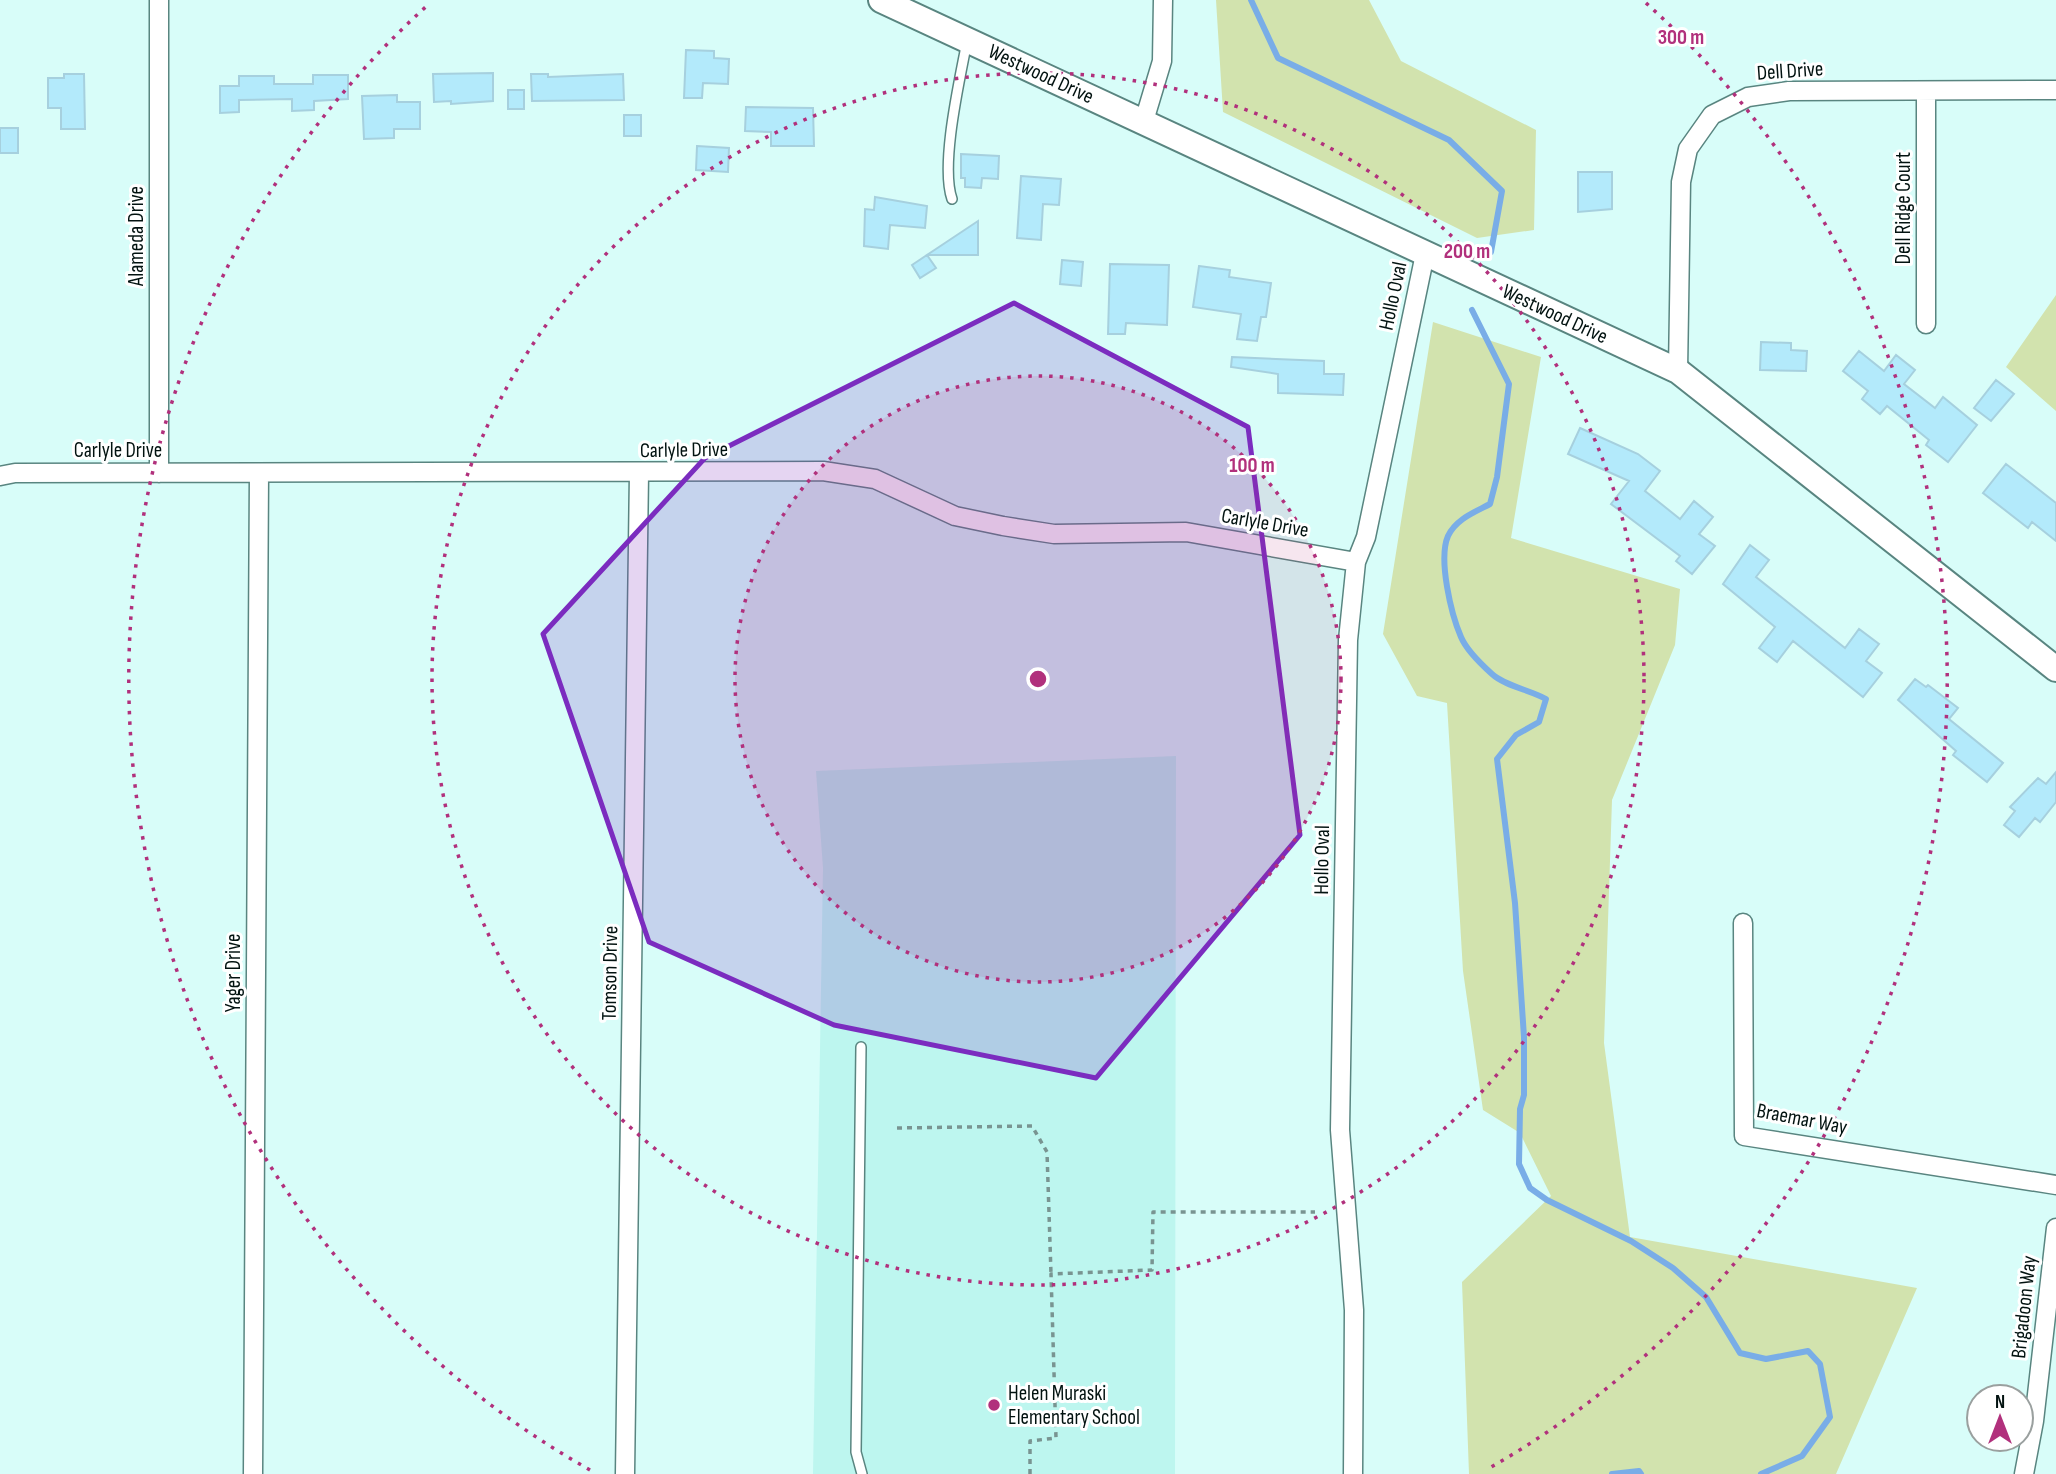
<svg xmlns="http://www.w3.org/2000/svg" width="2056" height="1474" font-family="'Sofia Sans Condensed',sans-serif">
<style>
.built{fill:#bdf6ef}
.green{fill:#d2e3ae}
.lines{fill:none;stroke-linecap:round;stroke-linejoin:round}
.stream{stroke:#79ade7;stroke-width:6}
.building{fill:#b3eafb;stroke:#a6d0de;stroke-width:2}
.lane-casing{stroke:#598580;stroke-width:12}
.street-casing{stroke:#598580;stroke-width:21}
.secondary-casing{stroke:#598580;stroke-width:28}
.path{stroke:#799491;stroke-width:3.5;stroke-dasharray:5 5;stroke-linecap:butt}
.lane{stroke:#fff;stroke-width:9}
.street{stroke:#fff;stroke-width:18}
.secondary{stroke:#fff;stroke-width:24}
.marked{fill:#7b2cbf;fill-opacity:0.2;stroke:#7b2cbf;stroke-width:5;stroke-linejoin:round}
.ring{fill:none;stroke:#b1307c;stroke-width:3.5;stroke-dasharray:3.5 7}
.poi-dot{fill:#b1307c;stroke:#fff;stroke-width:2.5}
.labels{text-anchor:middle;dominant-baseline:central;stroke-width:6;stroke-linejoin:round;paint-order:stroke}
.street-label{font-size:21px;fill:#021210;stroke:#fff}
.poi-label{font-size:21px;fill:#021210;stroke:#fff;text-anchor:start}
.centre{fill:#b1307c;stroke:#fff;stroke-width:3.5}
.ring-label{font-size:21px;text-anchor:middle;font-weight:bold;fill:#b1307c;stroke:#fff;stroke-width:6;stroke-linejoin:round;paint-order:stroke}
</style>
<rect width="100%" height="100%" fill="#d8fdf9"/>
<path class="built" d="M 1176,756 L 1175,1474 L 813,1474 L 823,868 L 816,771 Z"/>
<path class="green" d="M 1216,0 L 1369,0 L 1401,61 L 1536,130 L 1534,230 L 1477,238 L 1223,112 Z
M 2056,295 L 2056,411 L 2006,367 Z
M 1433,322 L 1541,357 L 1511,538 L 1680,589 L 1675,645 L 1612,800 L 1604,1043 L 1630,1237 L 1917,1288 L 1836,1474 L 1469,1474 L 1462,1282 L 1551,1196 L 1520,1133 L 1483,1110 L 1463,971 L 1447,703 L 1417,696 L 1383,634 Z"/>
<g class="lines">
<path class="stream" d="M 1251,0 L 1278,58 L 1449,140 L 1502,191 L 1491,252
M 1472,310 L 1509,384 L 1497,477 L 1490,504 C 1475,512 1456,519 1448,536 C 1438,559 1451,614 1461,637 C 1466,649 1482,665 1492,674 C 1505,686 1530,690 1546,699 L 1539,722 L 1516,735 L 1497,759 L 1515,903 L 1524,1037 L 1524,1095 L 1520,1109 L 1519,1164 L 1530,1188 L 1547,1200 L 1631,1241 L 1673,1268 L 1706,1297 L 1740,1353 L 1766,1359 L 1808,1351 L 1820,1364 L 1830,1417 L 1802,1456 L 1761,1474
M 1612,1474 L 1639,1471 L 1641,1474"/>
</g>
<path class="building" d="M 686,50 L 714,51 L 714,58 L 729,59 L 728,84 L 703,83 L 702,98 L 684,98 Z
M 493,73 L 493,101 L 451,104 L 451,101 L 434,102 L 433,74 Z
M 64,74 L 84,74 L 85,129 L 61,129 L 61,108 L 48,108 L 48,78 L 64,78 Z
M 531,74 L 548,74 L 548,77 L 623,74 L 624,100 L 532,101 Z
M 313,75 L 348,75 L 348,99 L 314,101 L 314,110 L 292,111 L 292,99 L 239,100 L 239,112 L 220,113 L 220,86 L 239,86 L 239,76 L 274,76 L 274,84 L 313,84 Z
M 508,90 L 524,90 L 524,109 L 508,109 Z
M 397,95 L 397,102 L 420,102 L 420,129 L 394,129 L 394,138 L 364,139 L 362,96 Z
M 746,107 L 813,108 L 814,146 L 771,146 L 771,132 L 745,131 Z
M 624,115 L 641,115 L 641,136 L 624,136 Z
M 0,128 L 18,128 L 18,153 L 0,153 Z
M 697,146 L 729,148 L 728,172 L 696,170 Z
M 961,154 L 999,156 L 998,179 L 982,178 L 981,188 L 965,187 L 965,178 L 961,178 Z
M 1578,172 L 1612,172 L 1612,209 L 1578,212 Z
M 1021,176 L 1061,179 L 1059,205 L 1043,204 L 1041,240 L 1017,238 Z
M 875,197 L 927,206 L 925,228 L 890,225 L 888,249 L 864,246 L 865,209 L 874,210 Z
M 978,221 L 978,255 L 927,255 Z
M 927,255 L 936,268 L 920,278 L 912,265 Z
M 1062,260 L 1083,262 L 1081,286 L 1060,284 Z
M 1110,264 L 1169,265 L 1167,325 L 1126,323 L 1125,334 L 1108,334 Z
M 1199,266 L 1230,270 L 1229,277 L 1271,283 L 1266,317 L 1261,317 L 1257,341 L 1237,339 L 1241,314 L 1193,307 Z
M 1761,342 L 1791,343 L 1791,350 L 1807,351 L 1806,371 L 1760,370 Z
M 1859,351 L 1884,371 L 1896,355 L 1915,370 L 1904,384 L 1935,408 L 1943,397 L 1977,425 L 1948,462 L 1926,445 L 1929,440 L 1887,406 L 1880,414 L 1862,399 L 1868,391 L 1843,371 Z
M 1232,357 L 1324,361 L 1324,374 L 1344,374 L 1343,395 L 1278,393 L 1278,374 L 1231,367 Z
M 1996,380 L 2014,394 L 1991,421 L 1974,408 Z
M 1580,428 L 1638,454 L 1660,471 L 1645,491 L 1680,519 L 1694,501 L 1713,517 L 1699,534 L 1715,546 L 1692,574 L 1676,561 L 1680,556 L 1611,504 L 1629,481 L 1568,454 Z
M 2006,464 L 2056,503 L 2056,541 L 2032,522 L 2028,528 L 1983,493 Z
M 1750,545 L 1769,560 L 1756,577 L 1845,648 L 1859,629 L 1879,644 L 1866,661 L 1882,673 L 1863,697 L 1793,641 L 1777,662 L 1759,648 L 1775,627 L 1723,584 Z
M 1915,679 L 1926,687 L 1928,685 L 1958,708 L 1949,719 L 2003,763 L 1987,782 L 1953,755 L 1956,751 L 1898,700 Z
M 2056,772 L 2056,802 L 2040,822 L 2035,818 L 2019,837 L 2004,825 L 2015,811 L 2010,807 L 2038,778 L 2046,784 Z"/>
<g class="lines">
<g class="lane-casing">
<path id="lane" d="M 952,199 C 940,164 960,79 967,41
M 861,1047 L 856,1452 L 862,1474"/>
</g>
<g class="street-casing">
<path id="street" d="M 159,0 L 159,473
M 1926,91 L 1926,324
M 1144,121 L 1162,61 L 1163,0
M 1678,371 L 1681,182 L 1688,149 L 1712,115 L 1748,97 L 1789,91 L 2056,90
M 0,476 L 15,473 L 823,471 L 875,479 L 955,516 L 1003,526 L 1054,534 L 1186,532 L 1356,562
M 1743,923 L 1744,1136 L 2056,1185
M 253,1474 L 259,473
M 625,1474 L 639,473
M 1353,1474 L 1354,1310 L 1340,1130 L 1348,640 L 1356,562 L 1366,537 L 1425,254
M 2024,1474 L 2034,1421 L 2056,1228"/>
</g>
<g class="secondary-casing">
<path id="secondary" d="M 881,0 L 1678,371 L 2056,669"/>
</g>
<path class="path" d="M 897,1128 L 1032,1126 L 1047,1152 L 1051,1274
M 1030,1474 L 1030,1441 L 1056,1438 L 1051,1274 L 1152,1270 L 1153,1212 L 1315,1212"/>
<use href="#lane" class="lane"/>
<use href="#street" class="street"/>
<use href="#secondary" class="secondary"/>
</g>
<path class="marked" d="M 1014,303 L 1248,427 L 1300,835 L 1096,1078 L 834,1025 L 649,942 L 543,634 L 705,458 Z"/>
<circle cx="1038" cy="679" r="303" fill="#b1307c" fill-opacity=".12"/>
<g class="ring">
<circle cx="1038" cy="679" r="303"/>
<circle cx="1038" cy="679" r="606"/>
<path d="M590 1470A909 909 0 0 1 430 3M1646 3A909 909 0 0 1 1486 1470"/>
</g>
<circle class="poi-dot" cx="994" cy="1405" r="7"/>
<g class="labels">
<g class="street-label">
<text transform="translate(1790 71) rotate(-4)">Dell Drive</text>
<text transform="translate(1041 74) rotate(25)">Westwood Drive</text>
<text transform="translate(1903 208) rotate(-90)">Dell Ridge Court</text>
<text transform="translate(136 236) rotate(-90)">Alameda Drive</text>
<text transform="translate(1393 296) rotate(-78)">Hollo Oval</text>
<text transform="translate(1555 314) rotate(25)">Westwood Drive</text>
<text x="118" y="450">Carlyle Drive</text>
<text transform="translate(684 450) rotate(-1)">Carlyle Drive</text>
<text transform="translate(1265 523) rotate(10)">Carlyle Drive</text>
<text transform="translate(1322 860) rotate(-89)">Hollo Oval</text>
<text transform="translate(233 973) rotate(-90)">Yager Drive</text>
<text transform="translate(610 973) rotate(-89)">Tomson Drive</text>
<text transform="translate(1802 1119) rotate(11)">Braemar Way</text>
<text transform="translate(2024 1307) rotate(-84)">Brigadoon Way</text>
</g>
<g class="poi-label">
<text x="1008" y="1393">Helen Muraski<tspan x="1008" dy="24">Elementary School</tspan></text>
</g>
</g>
<circle cx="1038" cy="679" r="10" class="centre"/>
<g class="ring-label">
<text x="1681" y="44">300 m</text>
<text x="1467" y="258">200 m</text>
<text x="1252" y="472">100 m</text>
</g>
<g transform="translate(2000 1418)"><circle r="33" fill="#ffffff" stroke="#9aa09f" stroke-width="2"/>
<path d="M0-5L12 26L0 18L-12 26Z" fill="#b1307c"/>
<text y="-10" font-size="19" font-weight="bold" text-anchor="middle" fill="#021210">N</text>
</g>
</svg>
